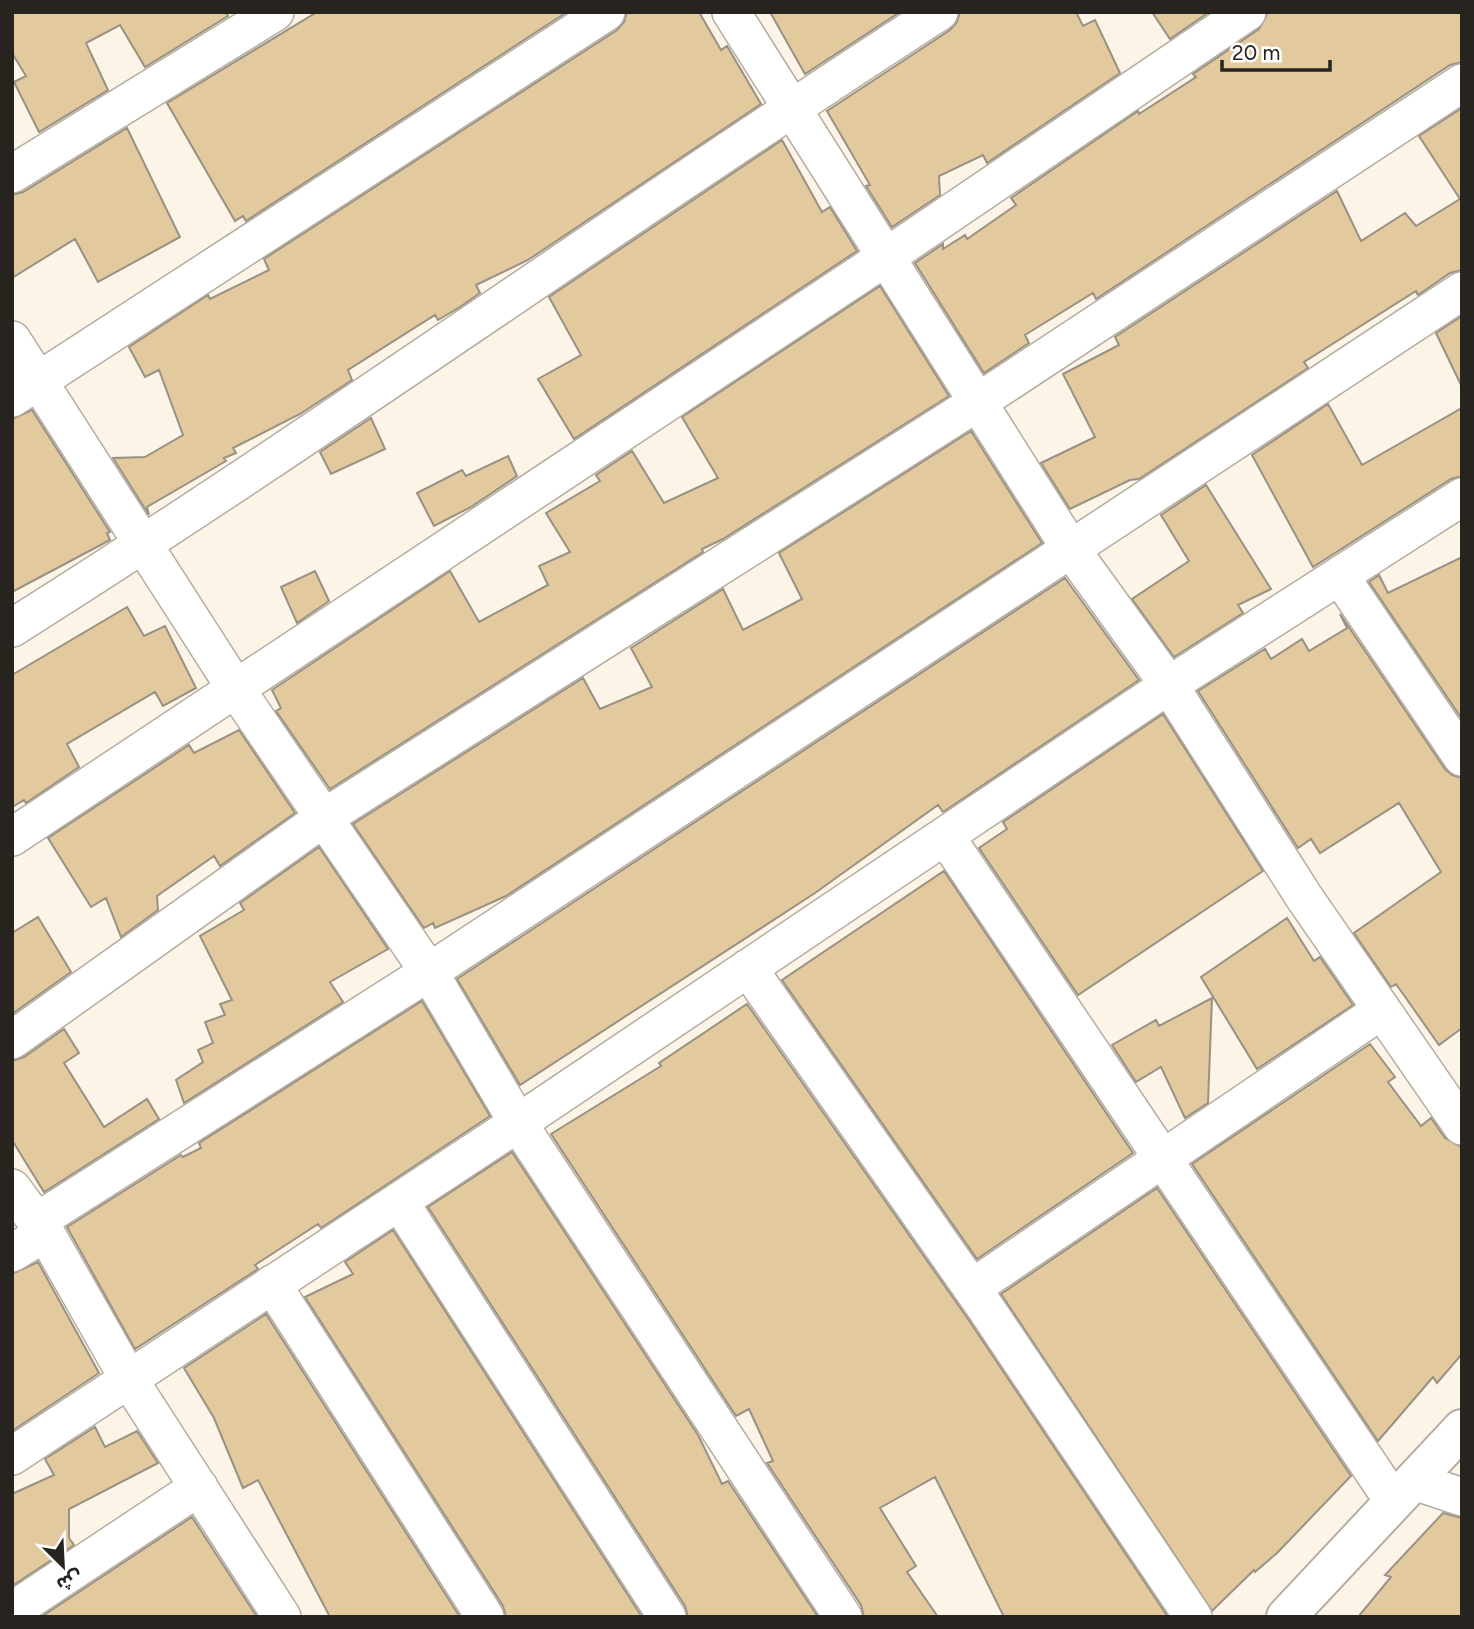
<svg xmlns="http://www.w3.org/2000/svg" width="1474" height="1629" font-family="Figtree,'Noto Sans Arabic',sans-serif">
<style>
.building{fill:#e2c99e;stroke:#989184;stroke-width:2}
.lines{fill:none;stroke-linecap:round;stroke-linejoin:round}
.minor-casing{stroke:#b5ada0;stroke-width:40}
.tertiary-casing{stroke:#b5ada0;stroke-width:42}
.minor{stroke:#fff;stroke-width:37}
.tertiary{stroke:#fff;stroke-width:38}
</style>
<rect width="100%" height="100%" fill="#fcf4e6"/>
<path class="building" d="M 12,12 L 226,12 L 228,16 L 145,67 L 120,25 L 86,43 L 108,90 L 39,132 L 14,82 L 26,76 L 12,53 Z
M 317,12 L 567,12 L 246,221 L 243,216 L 235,221 L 167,103 Z
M 627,12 L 699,12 L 721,50 L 727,46 L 761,104 L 528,260 L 476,285 L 480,293 L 460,307 L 438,320 L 435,315 L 348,370 L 352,380 L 300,414 L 233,448 L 236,453 L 224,458 L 226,461 L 147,507 L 149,515 L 113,458 L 145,457 L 183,435 L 159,370 L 145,377 L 129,347 L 208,295 L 210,299 L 269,270 L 264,259 L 617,30 L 624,22 Z
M 770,12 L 900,12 L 805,74 Z
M 960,12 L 1076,12 L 1083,26 L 1095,20 L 1120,73 L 987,163 L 983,155 L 939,176 L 940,195 L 892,227 L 866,186 L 870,185 L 827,111 L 950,30 L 957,22 Z
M 1152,12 L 1209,12 L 1170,39 Z
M 1268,12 L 1462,12 L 1462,62 L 1450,65 L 1096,299 L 1093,293 L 1025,335 L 1029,343 L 984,373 L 915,263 L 943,244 L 943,249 L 965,235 L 967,239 L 1016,205 L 1011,198 L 1138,111 L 1139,114 L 1196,77 L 1193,74 L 1259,29 Z
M 1462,108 L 1462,270 L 1450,273 L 1418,295 L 1416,291 L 1304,362 L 1308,368 L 1139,479 L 1130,480 L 1070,509 L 1041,463 L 1095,437 L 1063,374 L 1119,345 L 1115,337 L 1337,191 L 1361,241 L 1405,213 L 1416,226 L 1460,199 L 1419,136 Z
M 127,128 L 180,237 L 98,282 L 75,239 L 12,278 L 12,195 L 23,192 Z
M 782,140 L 822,212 L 830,207 L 857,251 L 574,439 L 538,379 L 581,355 L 549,297 Z
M 880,286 L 949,396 L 723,539 L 702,549 L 703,552 L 330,789 L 276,711 L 281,708 L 272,690 L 450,571 L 479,622 L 548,585 L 539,566 L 570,552 L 546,513 L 600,481 L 596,475 L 632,451 L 664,503 L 718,478 L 682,417 Z
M 1462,316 L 1462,387 L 1436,333 Z
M 1328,404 L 1362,465 L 1462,408 L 1462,476 L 1451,479 L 1313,567 L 1252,455 Z
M 32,410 L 110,532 L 107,533 L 110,540 L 12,592 L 12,419 Z
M 371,418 L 385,449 L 331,474 L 320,452 Z
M 971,431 L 1042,543 L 506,896 L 435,928 L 433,923 L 424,928 L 353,824 L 583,678 L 600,709 L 652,687 L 631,648 L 723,589 L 743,630 L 802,599 L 779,553 Z
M 508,456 L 517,476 L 471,507 L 434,526 L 417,493 L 462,470 L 466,476 Z
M 1206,485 L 1271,589 L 1238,605 L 1243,613 L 1174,657 L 1132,599 L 1189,561 L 1161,515 Z
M 1462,557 L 1462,719 L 1369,582 L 1379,575 L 1388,593 Z
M 315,571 L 329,601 L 297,623 L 281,587 Z
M 1065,578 L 1139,680 L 943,812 L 938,805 L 815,893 L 520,1085 L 457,979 Z
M 127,607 L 144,636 L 165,626 L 196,688 L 163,706 L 155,692 L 67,744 L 79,767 L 26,803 L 24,800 L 12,807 L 12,675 Z
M 1340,614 L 1445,769 L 1452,775 L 1462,778 L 1462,1028 L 1439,1045 L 1396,984 L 1391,987 L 1354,933 L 1441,872 L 1399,803 L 1320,853 L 1311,839 L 1298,848 L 1198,691 L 1265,649 L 1271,659 L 1302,639 L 1309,651 L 1347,628 Z
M 1163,714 L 1263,871 L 1078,995 L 979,848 L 1007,829 L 1003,822 Z
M 239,730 L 295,813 L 220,866 L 214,856 L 157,896 L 158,910 L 121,937 L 106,898 L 91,907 L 48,838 L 189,745 L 194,753 Z
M 319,847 L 388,949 L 330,982 L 343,1002 L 184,1103 L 176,1080 L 203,1062 L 198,1050 L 213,1043 L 205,1022 L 225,1015 L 220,1004 L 232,1000 L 200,936 L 244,910 L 240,903 Z
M 944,871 L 1133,1153 L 977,1259 L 782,980 Z
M 38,917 L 71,972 L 12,1014 L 12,933 Z
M 1287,918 L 1314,961 L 1320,957 L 1353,1005 L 1257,1069 L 1201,977 Z
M 1212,998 L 1208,1103 L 1185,1118 L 1161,1067 L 1136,1082 L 1112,1045 L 1156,1020 L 1159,1026 Z
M 422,1001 L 490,1116 L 321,1228 L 318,1224 L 255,1265 L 258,1269 L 135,1349 L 67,1227 L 181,1155 L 183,1157 L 201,1148 L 199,1143 Z
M 747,1004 L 968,1319 L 1168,1617 L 1004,1617 L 935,1477 L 880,1508 L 916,1566 L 907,1572 L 938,1617 L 864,1617 L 861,1605 L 767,1463 L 773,1461 L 749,1409 L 736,1416 L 551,1134 L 661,1066 L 659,1063 Z
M 64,1029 L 79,1053 L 64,1063 L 104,1127 L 147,1099 L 159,1119 L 44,1192 L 12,1140 L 12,1061 L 24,1057 Z
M 1370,1044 L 1395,1077 L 1388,1082 L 1421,1126 L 1431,1118 L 1445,1138 L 1462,1147 L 1462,1354 L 1437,1383 L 1433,1377 L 1378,1441 L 1192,1164 Z
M 512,1152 L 698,1435 L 722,1484 L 728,1481 L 818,1617 L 688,1617 L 685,1606 L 428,1207 Z
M 1157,1188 L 1351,1476 L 1277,1553 L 1255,1572 L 1254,1570 L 1212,1611 L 1001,1294 Z
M 393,1230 L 642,1617 L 506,1617 L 503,1606 L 305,1297 L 353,1274 L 345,1262 Z
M 38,1262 L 99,1373 L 12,1431 L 12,1274 Z
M 266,1314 L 460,1617 L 330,1617 L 258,1480 L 243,1488 L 214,1418 L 184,1368 Z
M 95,1427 L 105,1447 L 137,1431 L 158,1463 L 69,1509 L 69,1538 L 74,1545 L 12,1586 L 12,1494 L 54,1475 L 45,1459 Z
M 1443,1513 L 1462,1518 L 1462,1617 L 1358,1617 L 1391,1577 L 1385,1575 Z
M 192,1517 L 257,1617 L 41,1617 Z"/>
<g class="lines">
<g class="minor-casing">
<path id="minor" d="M 731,12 L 1070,548 L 1169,685 L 1304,897 L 1462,1126
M 12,174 L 275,12
M 12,340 L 236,689 L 429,972 L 518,1123 L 843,1617
M 12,398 L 606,12
M 1340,576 L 1462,757
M 12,628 C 326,430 627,213 939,12
M 12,837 L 886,257 L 1247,12
M 946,837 L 1394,1502
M 748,968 L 985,1307 L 1193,1617
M 12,1040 L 325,817 L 978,402 L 1462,83
M 12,1188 L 48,1237 L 128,1378 L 282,1617
M 399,1201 L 667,1617
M 36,1222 L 429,972 L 1462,291
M 12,1253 L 45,1233
M 272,1284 L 485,1617
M 972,1288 L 1382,1010
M 12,1456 L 518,1123 L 1169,685 L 1462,497
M 1414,1481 L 1462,1497
M 12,1611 L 199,1487"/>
</g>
<g class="tertiary-casing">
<path id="tertiary" d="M 1286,1617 L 1462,1429"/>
</g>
<use href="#minor" class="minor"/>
<use href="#tertiary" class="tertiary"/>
</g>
<rect width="1474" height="1629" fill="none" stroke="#27241f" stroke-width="28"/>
<g transform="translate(63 1566) rotate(156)" stroke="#ffffff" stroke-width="5" paint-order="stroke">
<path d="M0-5L12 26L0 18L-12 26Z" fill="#27241f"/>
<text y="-10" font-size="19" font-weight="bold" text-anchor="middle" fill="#27241f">ش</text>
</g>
<path d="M1222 60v10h108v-10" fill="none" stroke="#27241f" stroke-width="3.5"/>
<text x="1232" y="60" font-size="21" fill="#27241f" stroke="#ffffff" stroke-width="5" paint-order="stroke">20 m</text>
</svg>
